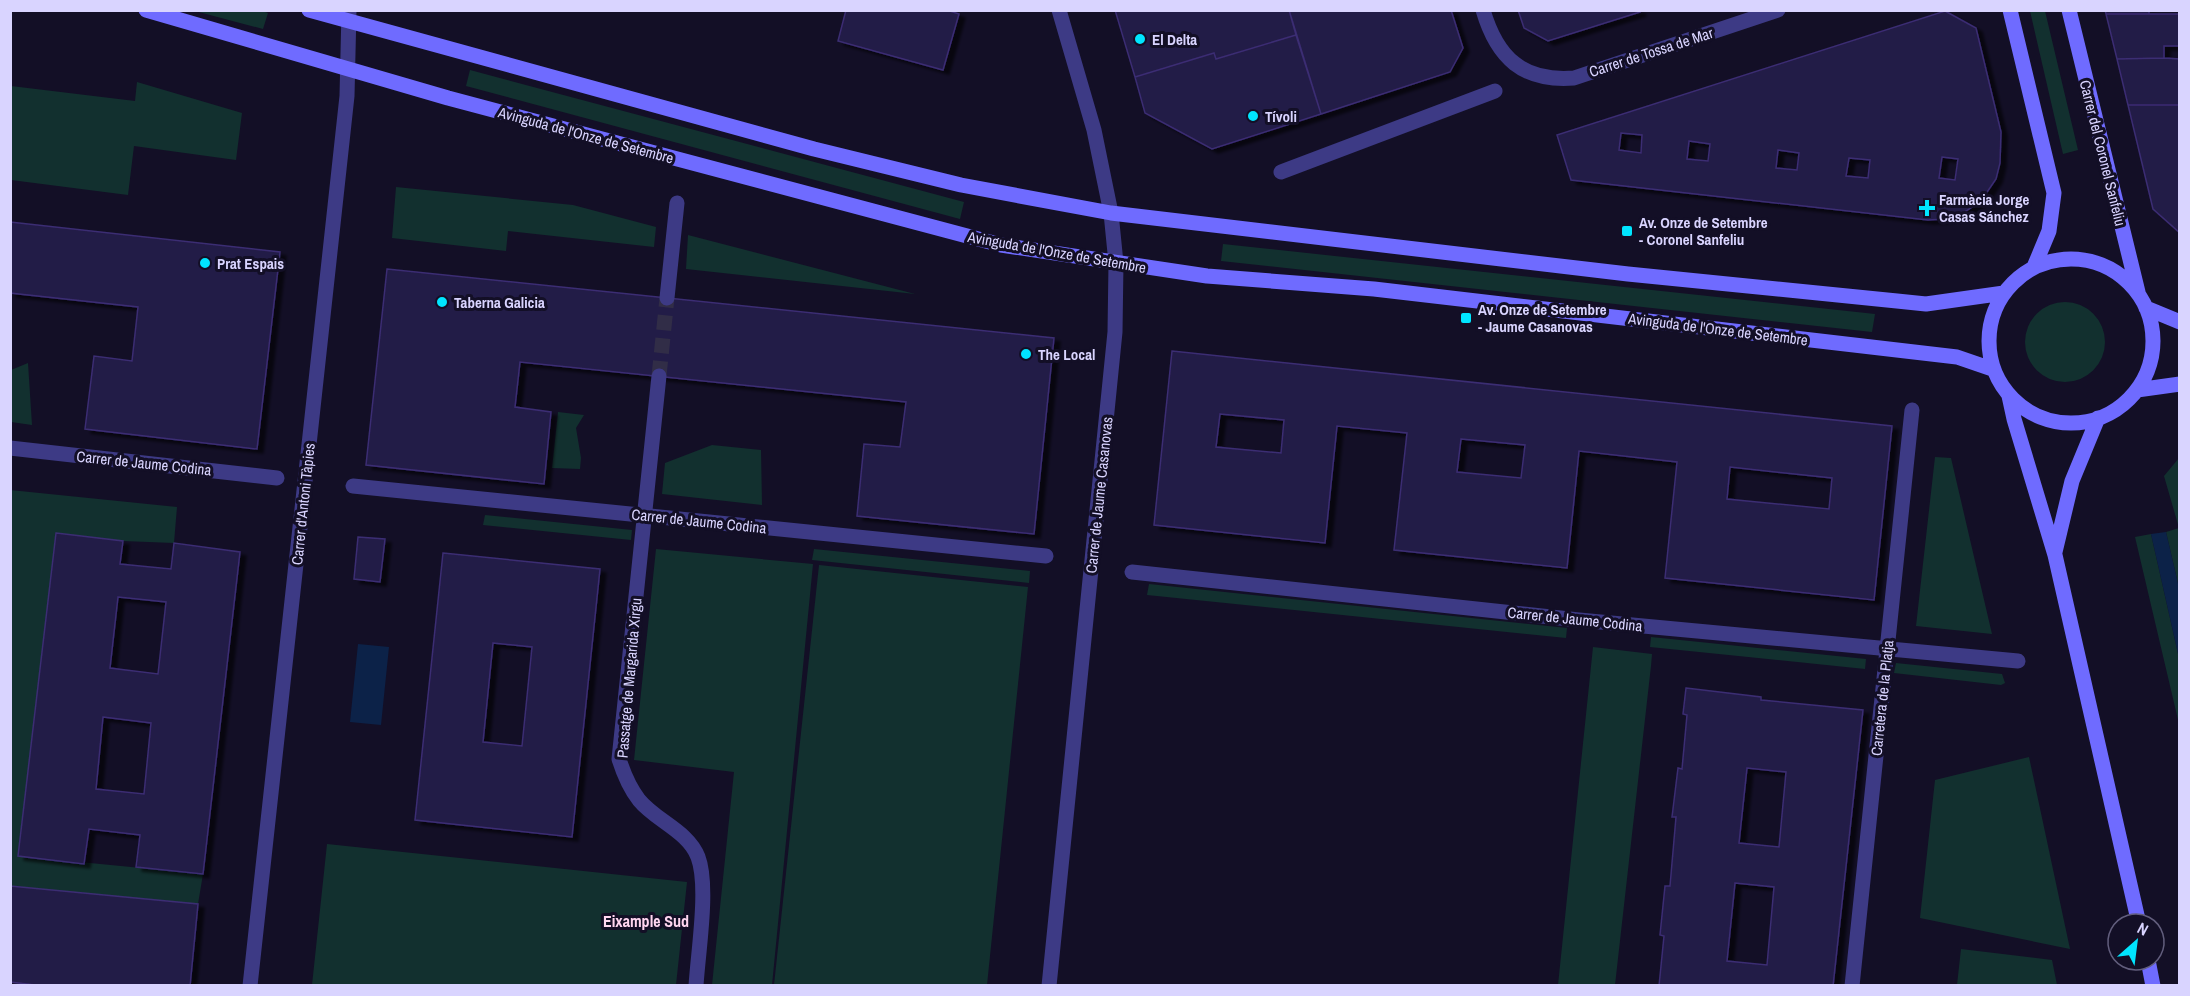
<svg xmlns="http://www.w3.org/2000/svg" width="2190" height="996" font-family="'Archivo Narrow',sans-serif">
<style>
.green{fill:#12302f}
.water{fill:#0c2248}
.building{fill:#241b47;stroke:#3b2d73;stroke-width:1.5;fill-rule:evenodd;filter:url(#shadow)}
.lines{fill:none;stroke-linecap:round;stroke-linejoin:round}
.street-tunnel{stroke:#312d47;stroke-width:15;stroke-dasharray:15 8;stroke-linecap:butt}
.street{stroke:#3d3a85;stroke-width:15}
.secondary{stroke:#6f6bff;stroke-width:15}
.poi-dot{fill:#00e5ff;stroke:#130f26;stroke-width:2}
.labels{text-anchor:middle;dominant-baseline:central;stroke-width:6;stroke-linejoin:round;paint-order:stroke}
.poi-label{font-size:15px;font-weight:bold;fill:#d9d4ff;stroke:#130f26;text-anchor:start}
.street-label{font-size:15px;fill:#d9d4ff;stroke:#130f26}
.neighbourhood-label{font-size:16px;font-weight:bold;fill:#ffd6f0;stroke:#130f26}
</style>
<defs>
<filter id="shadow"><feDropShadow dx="6" dy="4" stdDeviation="1.5" flood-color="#0009"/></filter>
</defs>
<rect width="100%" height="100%" fill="#130f26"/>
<path class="green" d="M 259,10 L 268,13 L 263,29 L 195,11 Z
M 2030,11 L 2045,11 L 2078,150 L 2063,154 Z
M 470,70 L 964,202 L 960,219 L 466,86 Z
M 137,82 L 242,113 L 236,160 L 134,146 L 128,195 L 11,180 L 11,86 L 135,101 Z
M 396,187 L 573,205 L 656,227 L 654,247 L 508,231 L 506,251 L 392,238 Z
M 688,235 L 915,294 L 686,269 Z
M 1223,244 L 1875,314 L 1872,332 L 1221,261 Z
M2025 342a40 40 0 1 1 80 0a40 40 0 1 1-80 0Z
M 28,363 L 32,425 L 11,422 L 11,370 Z
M 558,412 L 584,415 L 576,428 L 581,458 L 580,469 L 552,468 Z
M 712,445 L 761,450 L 762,505 L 662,494 L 665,463 Z
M 1935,457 L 1951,458 L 1992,634 L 1916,626 Z
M 2179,458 L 2179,588 L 2166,532 L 2179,528 L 2164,476 Z
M 10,490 L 177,507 L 174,543 L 123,541 L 56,534 L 18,856 L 203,874 L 198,904 L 11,886 Z
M 485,515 L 632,530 L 631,540 L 483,525 Z
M 2151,534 L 2179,658 L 2179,724 L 2135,537 Z
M 656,549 L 813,564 L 772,985 L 712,985 L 734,772 L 634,760 Z
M 814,549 L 1030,571 L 1029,583 L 812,560 Z
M 819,565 L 1028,587 L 987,985 L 774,985 Z
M 1149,584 L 1567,628 L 1566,638 L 1147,595 Z
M 1651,637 L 1866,659 L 1865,669 L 1650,647 Z
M 1593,647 L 1652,654 L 1651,666 L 1615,985 L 1558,985 Z
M 1896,663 L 2002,674 L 2005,683 L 2001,685 L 1894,673 Z
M 2029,757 L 2070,949 L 1920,918 L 1935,780 Z
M 327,844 L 687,882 L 676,985 L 312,985 Z
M 1961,949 L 2052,960 L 2057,985 L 1957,985 Z"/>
<path class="water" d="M 2166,532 L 2179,588 L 2179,658 L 2151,534 Z
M 358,644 L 389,647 L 381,725 L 350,722 Z"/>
<path class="building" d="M 846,10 L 947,10 L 959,14 L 943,70 L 838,41 Z
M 1115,10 L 1289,10 L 1296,35 L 1216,59 L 1214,53 L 1135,77 Z
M 1289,10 L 1451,10 L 1463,48 L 1450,72 L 1321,114 Z
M 1518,10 L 1639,10 L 1640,12 L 1548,41 L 1524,28 Z
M 2105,10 L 2149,10 L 2149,14 L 2106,14 Z
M 1945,11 L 1976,28 L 2001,132 L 2000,163 L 1996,179 L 1981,201 L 1963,213 L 1945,219 L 1928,220 L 1571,180 L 1557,135 ZM 1621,133 L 1642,135 L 1641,153 L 1619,150 ZM 1689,141 L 1710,144 L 1708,161 L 1687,159 ZM 1778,150 L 1799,153 L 1797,170 L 1776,168 ZM 1942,157 L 1958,159 L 1955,180 L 1939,178 ZM 1849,158 L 1870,160 L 1868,178 L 1846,176 Z
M 2106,14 L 2180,14 L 2180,46 L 2164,46 L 2164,58 L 2117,59 Z
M 1296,35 L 1321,114 L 1212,149 L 1145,113 L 1135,77 L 1214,53 L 1216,59 Z
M 2164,58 L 2180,59 L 2180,105 L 2128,105 L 2117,59 Z
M 2128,105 L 2180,105 L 2180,233 L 2153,209 Z
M 10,222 L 280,252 L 257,449 L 85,429 L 94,356 L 132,361 L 138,307 L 10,293 Z
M 387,269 L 1054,338 L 1034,534 L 857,516 L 864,444 L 900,447 L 906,402 L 520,362 L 515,407 L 551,412 L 544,484 L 366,465 Z
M 1172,351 L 1892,426 L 1874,600 L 1665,578 L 1677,462 L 1579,451 L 1567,568 L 1394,550 L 1407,433 L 1337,426 L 1325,543 L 1154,525 ZM 1220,414 L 1284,420 L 1281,453 L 1216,447 ZM 1461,439 L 1525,445 L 1521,478 L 1457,472 ZM 1730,467 L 1832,478 L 1829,509 L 1727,499 Z
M 56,533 L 123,541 L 120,564 L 171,569 L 174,543 L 240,552 L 203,874 L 136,867 L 140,835 L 89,829 L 84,864 L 18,856 ZM 118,597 L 166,602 L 158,674 L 110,668 ZM 103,717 L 151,723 L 144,794 L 96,789 Z
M 358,537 L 385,539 L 380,582 L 354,579 Z
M 443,553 L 600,569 L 572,837 L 415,820 ZM 493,643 L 532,647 L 522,746 L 483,742 Z
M 1686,688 L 1761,697 L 1761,700 L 1863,710 L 1833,986 L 1659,986 L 1664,936 L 1660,935 L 1665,886 L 1670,886 L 1676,817 L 1672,817 L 1678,768 L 1682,769 L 1687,715 L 1683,714 ZM 1747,768 L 1786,772 L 1779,847 L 1739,843 ZM 1735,883 L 1774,887 L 1767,965 L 1727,961 Z
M 10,886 L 198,904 L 190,986 L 44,986 L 10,982 Z"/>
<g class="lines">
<path class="street-tunnel" d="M 659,376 L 667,298"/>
<path class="street" d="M 1483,10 C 1497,58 1523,82 1574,78 L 1778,10
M 1281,172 L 1495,91
M 667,298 L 677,203
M 659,376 L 619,759 C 624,775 629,787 639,800 C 656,821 688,831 698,857 C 709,886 698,952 696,986
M 10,448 L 277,478
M 353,486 L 1046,556
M 1132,572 L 1579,620 L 2018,661
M 250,986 L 347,96 L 349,10
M 1049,986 L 1115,332 L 1116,263 L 1111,213 L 1094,130 L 1059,10
M 1852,986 L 1912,410"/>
<path class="secondary" d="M 146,10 L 448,98 L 1001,245 L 1207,276 L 1374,289 L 1957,357 L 1992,369
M 309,10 L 814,149 L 961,185 L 1111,213 L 1628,274 L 1897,301 L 1926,304 L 2004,293
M 2010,10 L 2054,193 L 2049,231 L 2034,267
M 2069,10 L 2138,292
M1989 341a82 82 0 1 1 164 0a82 82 0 1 1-164 0Z
M 2146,308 L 2180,322
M 2137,390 L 2180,384
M 2009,396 L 2014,419 L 2055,555 L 2139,924
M 2055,552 L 2072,481 L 2098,418
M 2148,960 L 2153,986"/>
</g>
<g class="poi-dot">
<circle cx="1140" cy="39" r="6"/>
<circle cx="1253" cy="116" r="6"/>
<path d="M1924 199h6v6h6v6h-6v6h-6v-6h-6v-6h6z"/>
<rect x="1621" y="225" width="12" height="12" rx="3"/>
<circle cx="205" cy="263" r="6"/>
<circle cx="442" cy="302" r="6"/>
<rect x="1460" y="312" width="12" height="12" rx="3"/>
<circle cx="1026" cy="354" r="6"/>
</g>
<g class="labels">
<g class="poi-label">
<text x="1152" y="39">El Delta</text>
<text x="1265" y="116">Tívoli</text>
<text x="1939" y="199">Farmàcia Jorge<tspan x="1939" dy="17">Casas Sánchez</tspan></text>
<text x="1639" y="222">Av. Onze de Setembre<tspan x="1639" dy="17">- Coronel Sanfeliu</tspan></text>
<text x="217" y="263">Prat Espais</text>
<text x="454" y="302">Taberna Galicia</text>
<text x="1478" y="309">Av. Onze de Setembre<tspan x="1478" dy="17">- Jaume Casanovas</tspan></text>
<text x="1038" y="354">The Local</text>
</g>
<g class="street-label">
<text transform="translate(1651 52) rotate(-18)">Carrer de Tossa de Mar</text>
<text transform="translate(586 135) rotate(15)">Avinguda de l'Onze de Setembre</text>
<text transform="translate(2103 153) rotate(76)">Carrer del Coronel Sanfeliu</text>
<text transform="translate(1057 252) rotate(10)">Avinguda de l'Onze de Setembre</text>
<text transform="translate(1718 329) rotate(7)">Avinguda de l'Onze de Setembre</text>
<text transform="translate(144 463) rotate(6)">Carrer de Jaume Codina</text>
<text transform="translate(1099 495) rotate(-84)">Carrer de Jaume Casanovas</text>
<text transform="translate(303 504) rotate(-84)">Carrer d'Antoni Tàpies</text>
<text transform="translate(699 521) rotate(6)">Carrer de Jaume Codina</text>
<text transform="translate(1575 619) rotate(6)">Carrer de Jaume Codina</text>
<text transform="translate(629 678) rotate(-85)">Passatge de Margarida Xirgu</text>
<text transform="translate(1882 698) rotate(-84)">Carretera de la Platja</text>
</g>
<g class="neighbourhood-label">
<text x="646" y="921">Eixample Sud</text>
</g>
</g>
<rect width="2190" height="996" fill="none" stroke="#d9d4ff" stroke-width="24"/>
<g transform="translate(2136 942) rotate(28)"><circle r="28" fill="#130f26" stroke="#625e7d" stroke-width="1.5"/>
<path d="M0-4.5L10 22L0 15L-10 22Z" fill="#00e5ff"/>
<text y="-9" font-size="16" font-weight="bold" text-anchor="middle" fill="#d9d4ff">N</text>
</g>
</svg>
